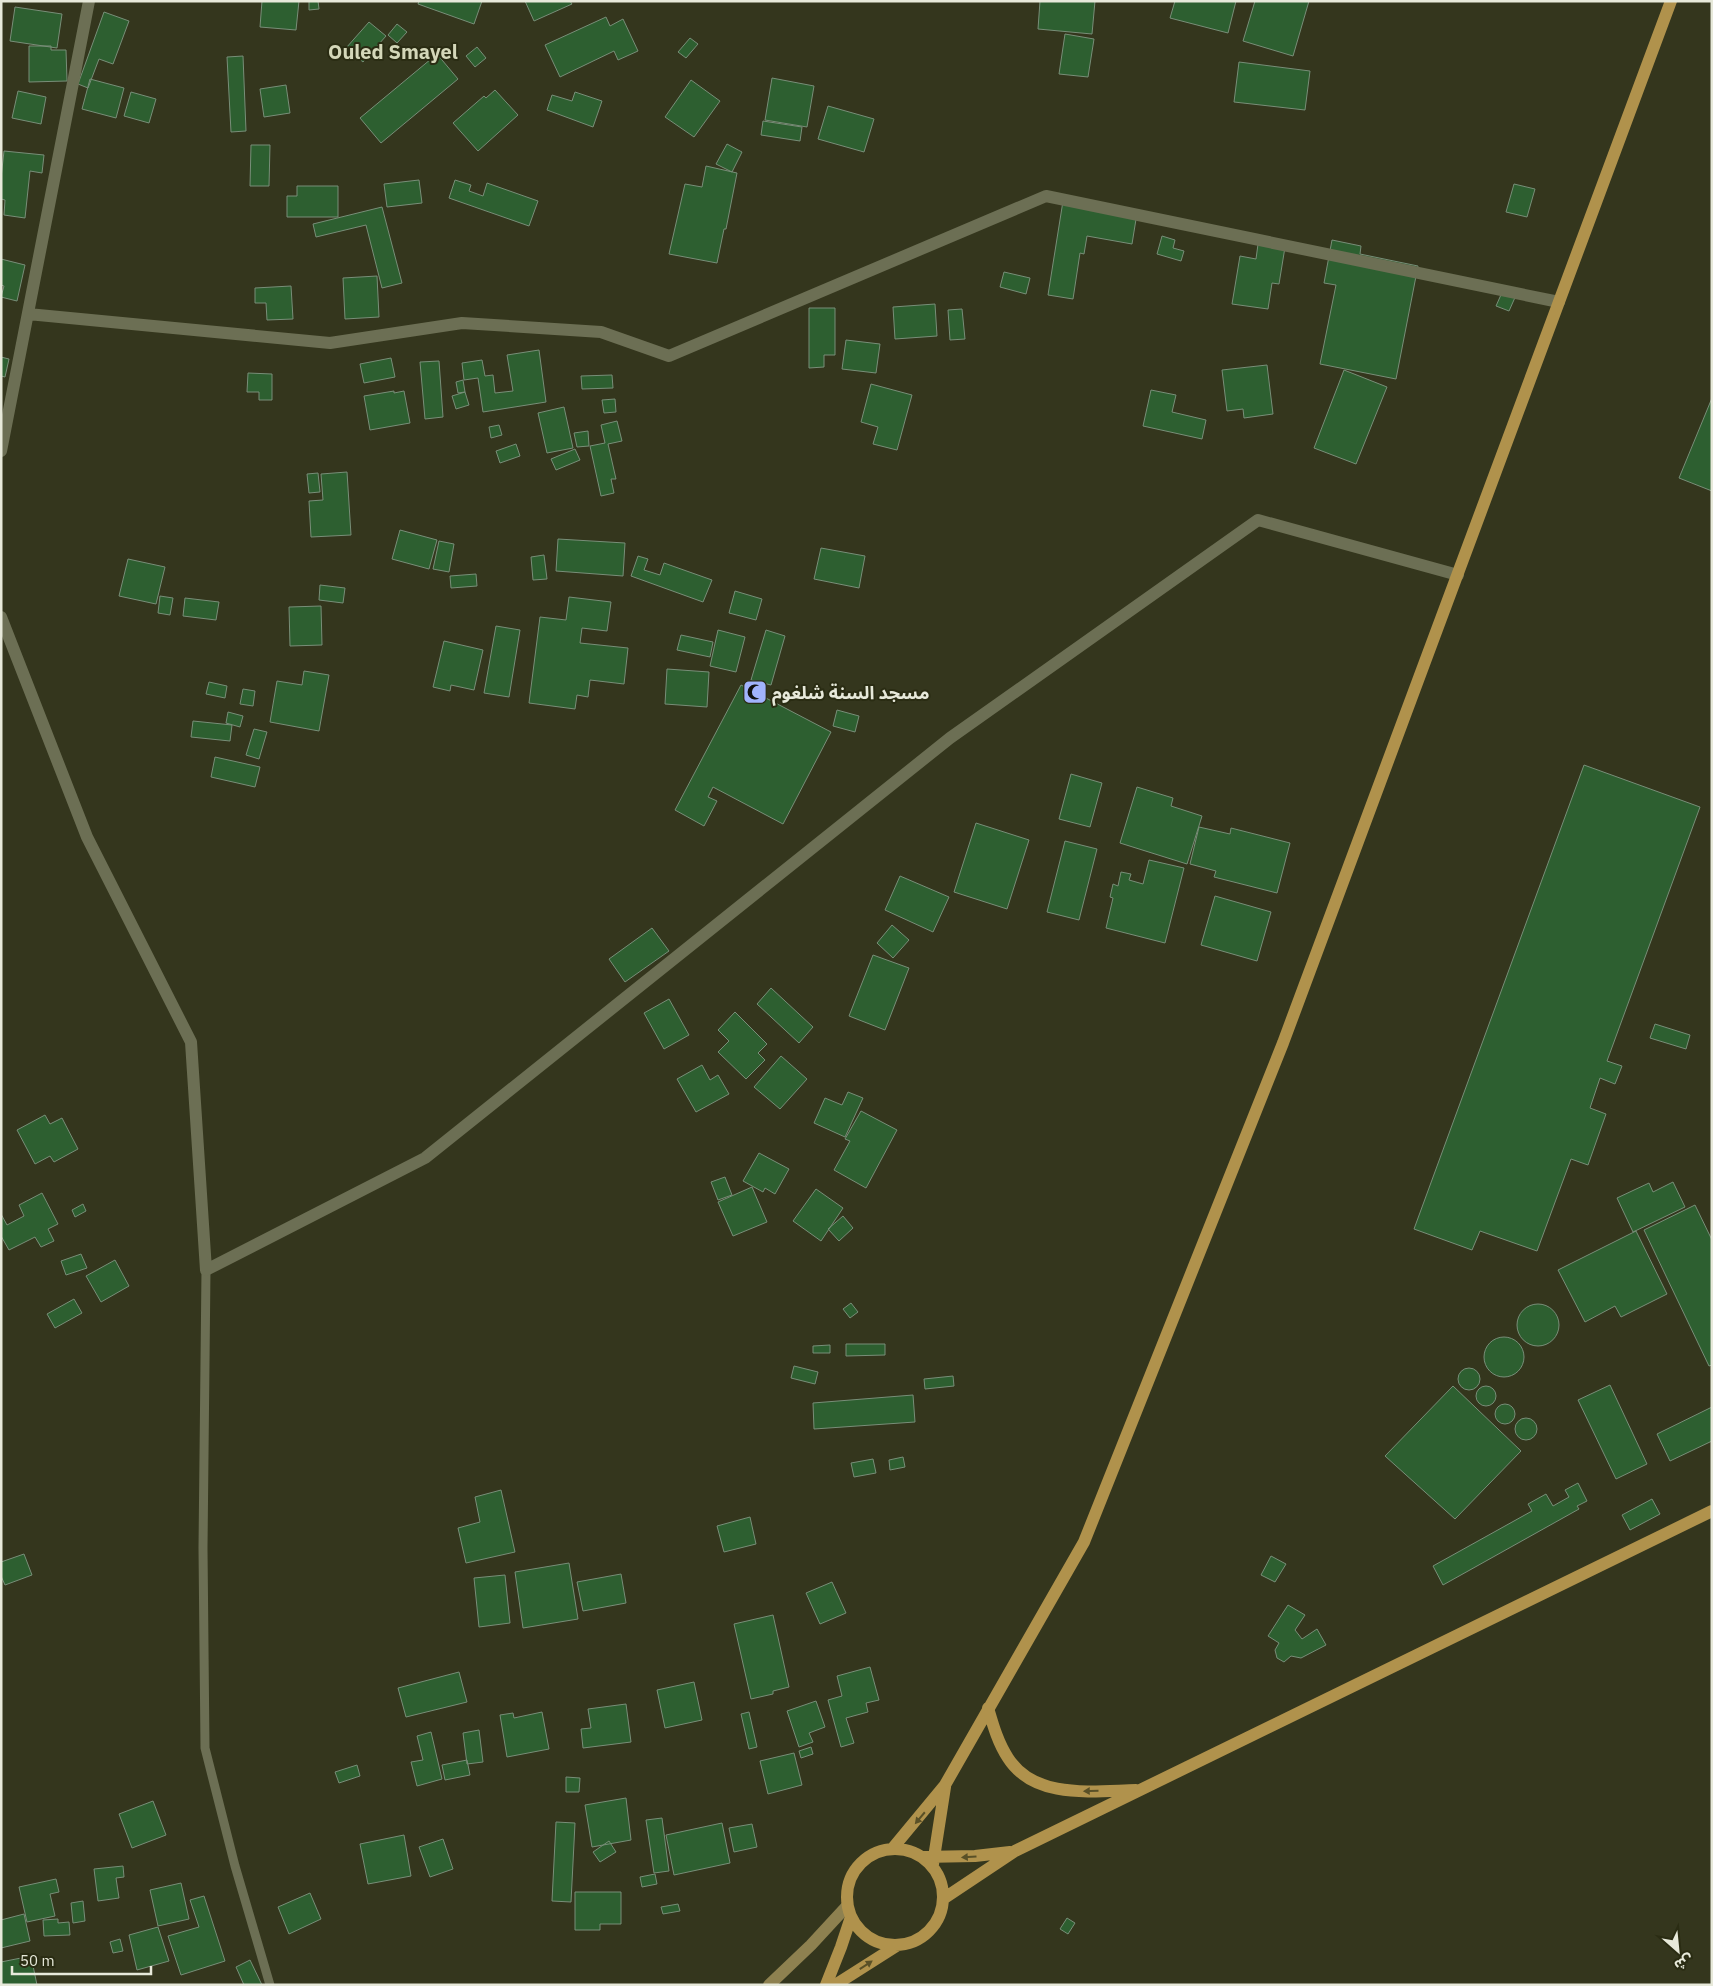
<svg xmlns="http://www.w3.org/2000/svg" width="1713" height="1986" font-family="'IBM Plex Sans','Noto Sans Arabic',sans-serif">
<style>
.building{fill:#2d5f30;stroke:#788e78}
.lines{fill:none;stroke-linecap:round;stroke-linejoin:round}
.service{stroke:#6c6f54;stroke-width:9}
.minor{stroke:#6c6f54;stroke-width:12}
.secondary{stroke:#8e8150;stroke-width:12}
.primary{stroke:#b0924c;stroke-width:12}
.oneway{fill:#595027}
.labels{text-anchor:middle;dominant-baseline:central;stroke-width:4;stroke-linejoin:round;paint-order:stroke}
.poi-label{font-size:18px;font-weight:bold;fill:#e7e9da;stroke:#2a2c13;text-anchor:start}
.quarter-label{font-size:20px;font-weight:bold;fill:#d4d7b9;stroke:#2a2c13}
</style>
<rect width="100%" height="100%" fill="#34361d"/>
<path class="building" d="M 262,1 L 299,1 L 296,30 L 260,27 Z
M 309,1 L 318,1 L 319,9 L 309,10 Z
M 419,1 L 482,1 L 474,24 L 418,4 Z
M 525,1 L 570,1 L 572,4 L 534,21 Z
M 1040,1 L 1095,1 L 1092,34 L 1038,29 Z
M 1175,1 L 1236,1 L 1228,33 L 1170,18 Z
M 1255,1 L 1309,1 L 1293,56 L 1243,41 Z
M 15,7 L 62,14 L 57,48 L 10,41 Z
M 104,12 L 129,21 L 113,64 L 99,59 L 88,88 L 78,84 Z
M 606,17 L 610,26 L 623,19 L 638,51 L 618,60 L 614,51 L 560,77 L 545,45 Z
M 369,22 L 386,36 L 363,62 L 346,48 Z
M 397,24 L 407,32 L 397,43 L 388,35 Z
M 1065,34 L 1094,39 L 1088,77 L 1059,74 Z
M 690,38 L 698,44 L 686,58 L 678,52 Z
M 29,46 L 51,46 L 51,50 L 66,50 L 67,81 L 29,82 Z
M 477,47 L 486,58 L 475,67 L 466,56 Z
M 437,54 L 458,79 L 381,143 L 360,118 Z
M 243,56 L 246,131 L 231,132 L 227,57 Z
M 1239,62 L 1310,71 L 1305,110 L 1234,102 Z
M 772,78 L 814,86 L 807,127 L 765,120 Z
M 90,79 L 124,88 L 116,118 L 82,109 Z
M 691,80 L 720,101 L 694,137 L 665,117 Z
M 286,85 L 290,113 L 264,117 L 260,89 Z
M 495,90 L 518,115 L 478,151 L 453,123 L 484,96 L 486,98 Z
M 18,91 L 46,97 L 41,124 L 12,118 Z
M 131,92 L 156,99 L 149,123 L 124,116 Z
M 575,92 L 602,101 L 593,127 L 547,110 L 552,95 L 572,101 Z
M 828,106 L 874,119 L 864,152 L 818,139 Z
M 763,121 L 802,127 L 800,141 L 761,135 Z
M 727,144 L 742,152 L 732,172 L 716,164 Z
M 251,145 L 270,145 L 269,186 L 250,186 Z
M 4,151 L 44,155 L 42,173 L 30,171 L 25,218 L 4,215 L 5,200 L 1,199 L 1,178 Z
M 706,166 L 737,173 L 726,229 L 724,229 L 717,263 L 669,254 L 685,184 L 702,187 Z
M 419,180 L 422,203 L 387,207 L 384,184 Z
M 455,180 L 471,185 L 469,191 L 483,196 L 487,183 L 538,201 L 529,226 L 449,198 Z
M 1514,184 L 1535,189 L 1527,217 L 1506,212 Z
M 297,186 L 338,186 L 338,217 L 287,217 L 287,196 L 297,196 Z
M 1063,201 L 1137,213 L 1132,244 L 1087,236 L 1084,254 L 1080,253 L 1073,299 L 1048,295 Z
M 382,207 L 402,283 L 382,288 L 366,225 L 316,237 L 313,224 Z
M 1162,236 L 1175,240 L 1173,248 L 1184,251 L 1181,261 L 1157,254 Z
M 1259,237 L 1286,241 L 1279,284 L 1272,283 L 1268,309 L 1232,304 L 1240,256 L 1256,259 Z
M 1332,240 L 1361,246 L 1360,254 L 1418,266 L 1396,379 L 1320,364 L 1336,285 L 1324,283 Z
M 1,259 L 25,265 L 17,301 L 1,297 L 4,286 L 1,285 Z
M 1004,272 L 1030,278 L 1026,294 L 1000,287 Z
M 377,276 L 379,317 L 345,319 L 343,278 Z
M 291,286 L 293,319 L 267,320 L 266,303 L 255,303 L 255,288 Z
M 1504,288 L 1517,293 L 1509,311 L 1496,306 Z
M 935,304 L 937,336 L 895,339 L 893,307 Z
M 809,308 L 835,308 L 835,355 L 824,355 L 824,367 L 809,368 Z
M 962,309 L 965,339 L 950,340 L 948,310 Z
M 846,340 L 880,344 L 876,373 L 842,369 Z
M 539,350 L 546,402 L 483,412 L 478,378 L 464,380 L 462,363 L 482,360 L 485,376 L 493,375 L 495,393 L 513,391 L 507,355 Z
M 1,357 L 9,359 L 5,377 L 1,376 Z
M 391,358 L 395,377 L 364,383 L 360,364 Z
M 439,361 L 443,417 L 425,419 L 420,362 Z
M 1267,365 L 1273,414 L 1244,418 L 1243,409 L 1227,411 L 1222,370 Z
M 1344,370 L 1387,387 L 1356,464 L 1314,448 Z
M 248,373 L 272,374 L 272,400 L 259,400 L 259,392 L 247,392 Z
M 612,375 L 613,388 L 582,389 L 581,376 Z
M 463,380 L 465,392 L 458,393 L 456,382 Z
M 871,384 L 912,395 L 897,450 L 873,444 L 878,427 L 861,422 Z
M 1151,390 L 1176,395 L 1172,412 L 1206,420 L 1202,439 L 1143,426 Z
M 394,391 L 394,393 L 404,391 L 410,423 L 370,430 L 364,396 Z
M 465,392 L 469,405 L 456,409 L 452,396 Z
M 1712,398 L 1712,491 L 1679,478 Z
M 615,399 L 616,412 L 604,413 L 602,400 Z
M 564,407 L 573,448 L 547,453 L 538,413 Z
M 617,421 L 622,441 L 608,444 L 616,479 L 611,479 L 614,493 L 601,496 L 590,446 L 605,443 L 601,425 Z
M 499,425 L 502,435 L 491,438 L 489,427 Z
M 588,431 L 589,446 L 577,447 L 574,433 Z
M 516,444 L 520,456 L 500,463 L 496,451 Z
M 575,449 L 580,460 L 556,470 L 551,459 Z
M 347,472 L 351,535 L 311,537 L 309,501 L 323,500 L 321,474 Z
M 318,473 L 320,492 L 309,493 L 307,474 Z
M 400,530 L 437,540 L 429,569 L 392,559 Z
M 558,539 L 625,543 L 623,576 L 556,571 Z
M 439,541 L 454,544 L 449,572 L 433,569 Z
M 821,548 L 865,556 L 859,588 L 814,579 Z
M 544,555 L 547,579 L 533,580 L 531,557 Z
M 638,556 L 648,559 L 644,570 L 660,575 L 664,563 L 712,580 L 703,602 L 631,576 Z
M 128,559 L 165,567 L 156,604 L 119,596 Z
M 476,574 L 477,586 L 451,588 L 450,576 Z
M 320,585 L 345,588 L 343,603 L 319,600 Z
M 735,591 L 762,599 L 756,620 L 729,613 Z
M 160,596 L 173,598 L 170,615 L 158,613 Z
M 569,597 L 611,602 L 607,631 L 582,628 L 580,643 L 628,648 L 624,684 L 590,680 L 588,697 L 577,695 L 575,709 L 529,703 L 540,617 L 566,620 Z
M 185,598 L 219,602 L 216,620 L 183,616 Z
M 321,606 L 322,645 L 290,646 L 289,607 Z
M 496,626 L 520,630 L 509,697 L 484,693 Z
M 718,630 L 745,637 L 736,672 L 710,666 Z
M 766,630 L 785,636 L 771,685 L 751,680 Z
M 681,635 L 713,642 L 710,657 L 677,650 Z
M 444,641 L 483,650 L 474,690 L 451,685 L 450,691 L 433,687 Z
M 667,669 L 709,672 L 707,707 L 665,704 Z
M 304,671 L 329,675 L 319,731 L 270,722 L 277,681 L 302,685 Z
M 209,682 L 227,686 L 225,698 L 206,694 Z
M 741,685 L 831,732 L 783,824 L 713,787 L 708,797 L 717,801 L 704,826 L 675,810 Z
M 243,689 L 255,691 L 253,706 L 240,704 Z
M 837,710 L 859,716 L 855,732 L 833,726 Z
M 228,712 L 243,716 L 240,727 L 226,723 Z
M 193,721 L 232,725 L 230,741 L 191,737 Z
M 254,729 L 267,732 L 259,759 L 246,755 Z
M 215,757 L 260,767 L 255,787 L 211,777 Z
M 1584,765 L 1700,807 L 1607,1061 L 1622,1066 L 1615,1084 L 1600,1078 L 1590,1108 L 1606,1114 L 1588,1165 L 1571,1159 L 1537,1251 L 1480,1231 L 1472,1250 L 1414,1229 Z
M 1071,774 L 1102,783 L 1090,827 L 1059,819 Z
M 1137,787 L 1173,798 L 1171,806 L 1202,816 L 1187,864 L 1120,843 Z
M 976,823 L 1029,840 L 1007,909 L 954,892 Z
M 1199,827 L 1230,834 L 1231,828 L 1290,843 L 1277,893 L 1214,877 L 1216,871 L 1190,864 Z
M 1065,841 L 1097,849 L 1079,920 L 1047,912 Z
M 1149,860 L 1184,868 L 1165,943 L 1106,928 L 1113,898 L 1110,897 L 1113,884 L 1118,886 L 1121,872 L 1131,874 L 1129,880 L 1143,884 Z
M 900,876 L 949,897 L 933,932 L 885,910 Z
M 1215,896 L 1271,912 L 1257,961 L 1201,945 Z
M 892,925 L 909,940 L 893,958 L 877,943 Z
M 652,928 L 669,951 L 625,982 L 609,959 Z
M 873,955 L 909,968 L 885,1030 L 849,1016 Z
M 771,988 L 813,1027 L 799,1043 L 757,1004 Z
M 669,999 L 689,1035 L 664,1049 L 644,1013 Z
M 735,1012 L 767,1044 L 758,1053 L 765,1060 L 746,1079 L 718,1052 L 729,1041 L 718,1030 Z
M 1655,1024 L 1690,1035 L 1686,1049 L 1650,1038 Z
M 781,1056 L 807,1079 L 780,1109 L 754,1087 Z
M 702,1065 L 710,1080 L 718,1075 L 729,1094 L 696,1112 L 677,1079 Z
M 848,1092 L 863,1098 L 845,1137 L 814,1123 L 825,1098 L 842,1105 Z
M 861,1111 L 897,1130 L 866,1188 L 834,1170 L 850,1141 L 845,1139 Z
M 45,1115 L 50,1124 L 62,1118 L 78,1149 L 54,1162 L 50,1156 L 35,1164 L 17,1130 Z
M 759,1153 L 789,1169 L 775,1194 L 765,1188 L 763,1192 L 743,1181 Z
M 725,1177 L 732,1195 L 718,1200 L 711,1182 Z
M 1673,1182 L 1685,1207 L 1633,1232 L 1617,1198 L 1649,1183 L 1653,1192 Z
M 752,1187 L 767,1222 L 733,1236 L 718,1202 Z
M 816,1189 L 843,1208 L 821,1241 L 793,1221 Z
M 42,1193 L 58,1224 L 48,1229 L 54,1241 L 41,1247 L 35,1237 L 9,1250 L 1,1236 L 1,1214 L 7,1225 L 24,1216 L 19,1205 Z
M 83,1204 L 86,1211 L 75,1217 L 72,1210 Z
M 1695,1205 L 1712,1240 L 1712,1365 L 1709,1366 L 1644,1230 Z
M 843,1216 L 853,1228 L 839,1241 L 828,1229 Z
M 1636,1231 L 1667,1294 L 1621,1317 L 1615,1306 L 1585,1322 L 1558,1270 Z
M 81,1254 L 87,1268 L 66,1275 L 61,1261 Z
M 115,1260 L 129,1286 L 101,1302 L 86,1276 Z
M 74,1299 L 82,1313 L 55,1328 L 47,1314 Z
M 851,1303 L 858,1312 L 850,1318 L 843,1309 Z
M1517 1325a21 21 0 1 1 42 0a21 21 0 1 1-42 0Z
M1484 1357a20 20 0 1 1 40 0a20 20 0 1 1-40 0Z
M 846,1344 L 885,1344 L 885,1355 L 846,1356 Z
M 830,1345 L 830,1353 L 813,1353 L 813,1346 Z
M 794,1366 L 818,1372 L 815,1384 L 791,1378 Z
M1458 1379a11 11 0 1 1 22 0a11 11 0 1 1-22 0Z
M 953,1376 L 954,1386 L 925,1389 L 924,1379 Z
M 1610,1385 L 1647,1464 L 1616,1479 L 1578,1400 Z
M1476 1396a10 10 0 1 1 20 0a10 10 0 1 1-20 0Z
M 1453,1386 L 1521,1451 L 1455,1519 L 1385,1456 Z
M 913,1395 L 915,1422 L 814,1429 L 813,1403 Z
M1495 1414a10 10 0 1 1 20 0a10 10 0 1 1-20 0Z
M 1712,1407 L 1712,1441 L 1670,1461 L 1657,1434 Z
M1515 1429a11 11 0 1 1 22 0a11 11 0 1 1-22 0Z
M 903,1457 L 905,1467 L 890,1470 L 889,1460 Z
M 873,1459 L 876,1473 L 854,1477 L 851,1463 Z
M 1578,1483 L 1587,1501 L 1577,1506 L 1579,1509 L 1443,1585 L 1433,1566 L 1532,1511 L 1528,1504 L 1546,1494 L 1553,1506 L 1569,1497 L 1565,1490 Z
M 501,1490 L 515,1552 L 466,1563 L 458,1528 L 480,1522 L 475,1497 Z
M 1652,1499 L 1660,1514 L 1630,1530 L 1622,1515 Z
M 750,1517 L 756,1544 L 724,1552 L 717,1526 Z
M 24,1554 L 32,1575 L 5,1585 L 1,1576 L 1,1562 Z
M 1271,1556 L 1286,1564 L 1275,1582 L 1261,1575 Z
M 569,1563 L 578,1619 L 523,1628 L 515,1572 Z
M 621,1574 L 626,1603 L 583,1611 L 577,1582 Z
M 505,1575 L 510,1623 L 479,1627 L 474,1578 Z
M 832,1582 L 846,1613 L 820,1624 L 806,1593 Z
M 1288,1605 L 1305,1615 L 1295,1630 L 1302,1639 L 1317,1629 L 1326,1645 L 1301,1658 L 1291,1656 L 1284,1662 L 1277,1658 L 1275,1650 L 1279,1643 L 1268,1636 Z
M 773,1615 L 789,1687 L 773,1691 L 773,1694 L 751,1699 L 734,1624 Z
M 870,1667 L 879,1700 L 866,1703 L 868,1712 L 846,1718 L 854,1743 L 841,1747 L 828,1700 L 842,1696 L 837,1676 Z
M 459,1672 L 467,1702 L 406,1717 L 398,1688 Z
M 694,1682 L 702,1720 L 665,1728 L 657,1690 Z
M 816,1701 L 825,1727 L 809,1733 L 813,1742 L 799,1747 L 787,1711 Z
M 626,1704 L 631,1742 L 583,1748 L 581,1729 L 591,1728 L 588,1709 Z
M 542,1712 L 549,1749 L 507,1757 L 500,1715 L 513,1713 L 514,1718 Z
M 749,1712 L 757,1747 L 749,1749 L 741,1714 Z
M 479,1730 L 483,1762 L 467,1764 L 463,1733 Z
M 431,1732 L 442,1779 L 417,1786 L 411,1762 L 423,1760 L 417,1736 Z
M 811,1747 L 813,1754 L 801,1758 L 799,1751 Z
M 794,1753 L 802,1785 L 768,1794 L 760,1761 Z
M 467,1760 L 470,1775 L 445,1780 L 442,1765 Z
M 357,1765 L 360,1776 L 339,1783 L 335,1772 Z
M 566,1777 L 580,1778 L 579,1792 L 566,1792 Z
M 626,1798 L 631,1840 L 592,1847 L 585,1805 Z
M 153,1801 L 166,1835 L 132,1848 L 119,1814 Z
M 662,1818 L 669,1871 L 654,1873 L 646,1820 Z
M 556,1822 L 575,1823 L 571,1902 L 552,1901 Z
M 722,1823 L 730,1863 L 674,1875 L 666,1835 Z
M 752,1824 L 757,1847 L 734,1852 L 729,1828 Z
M 404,1835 L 411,1876 L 368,1884 L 360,1844 Z
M 443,1839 L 453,1869 L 430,1877 L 419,1847 Z
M 609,1841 L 616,1852 L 600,1862 L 593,1852 Z
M 123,1866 L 124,1877 L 116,1878 L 119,1898 L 98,1901 L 94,1869 Z
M 655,1874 L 657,1884 L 642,1887 L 640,1877 Z
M 56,1879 L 59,1892 L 50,1894 L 55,1916 L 27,1922 L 19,1887 Z
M 181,1883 L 189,1919 L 158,1926 L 150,1890 Z
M 575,1892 L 621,1892 L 621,1924 L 600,1924 L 600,1930 L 575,1930 Z
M 310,1893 L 321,1919 L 289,1934 L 278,1907 Z
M 204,1896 L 225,1961 L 181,1975 L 168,1936 L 199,1927 L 190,1900 Z
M 83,1901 L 85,1921 L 73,1923 L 71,1903 Z
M 678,1904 L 680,1911 L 663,1914 L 661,1907 Z
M 24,1914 L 30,1941 L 1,1948 L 1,1920 Z
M 1067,1918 L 1075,1923 L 1068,1934 L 1060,1929 Z
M 58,1919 L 58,1923 L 69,1922 L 70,1935 L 44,1936 L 43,1920 Z
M 158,1927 L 169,1961 L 137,1970 L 129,1935 Z
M 120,1939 L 123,1951 L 113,1953 L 110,1942 Z
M 31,1956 L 37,1985 L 1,1985 L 1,1962 Z
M 250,1960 L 262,1985 L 244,1985 L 236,1967 Z"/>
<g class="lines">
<path class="service" d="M 206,1270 L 203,1548 L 205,1748 L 235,1866 L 270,1985"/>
<path class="minor" d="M 28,314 L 330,343 L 462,323 L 601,332 L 669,356 L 1046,196 L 1559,302
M 1,451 L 89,1
M 1,617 L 87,837 L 191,1042 L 206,1270 L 425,1158 L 950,738 L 1258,520 L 1458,575"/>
<path class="secondary" d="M 769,1985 L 811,1945 L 847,1906"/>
<path class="primary" d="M 988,1708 C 993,1725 998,1743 1008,1758 C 1035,1800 1093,1791 1136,1790
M 892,1849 L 945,1785 L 1084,1542 L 1283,1043 L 1671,1
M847 1897a48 48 0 1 1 96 0a48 48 0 1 1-96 0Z
M 922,1857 L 975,1856 L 1010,1852
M 933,1864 L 945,1787
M 943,1899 L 1015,1851 L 1712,1511
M 826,1985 L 841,1947 L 851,1917
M 835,1985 L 898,1945"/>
</g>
<defs><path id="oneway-solid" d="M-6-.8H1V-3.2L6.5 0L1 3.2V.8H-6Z" transform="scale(1.25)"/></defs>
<g class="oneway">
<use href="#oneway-solid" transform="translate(1091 1791) rotate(179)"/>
<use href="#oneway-solid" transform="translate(920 1818) rotate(130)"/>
<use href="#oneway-solid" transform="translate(969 1857) rotate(176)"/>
<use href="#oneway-solid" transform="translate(866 1965) rotate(-33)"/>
</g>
<defs>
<g id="mosque-square" transform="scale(1.25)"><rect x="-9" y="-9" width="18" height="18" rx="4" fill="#a1b3fd" stroke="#2a2c13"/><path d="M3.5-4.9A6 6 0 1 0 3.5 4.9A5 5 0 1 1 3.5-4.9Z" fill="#111"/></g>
</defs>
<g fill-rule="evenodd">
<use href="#mosque-square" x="755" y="692"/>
</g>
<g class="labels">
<g class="poi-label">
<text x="772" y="692">مسجد السنة شلغوم</text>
</g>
<g class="quarter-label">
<text x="393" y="51">Ouled Smayel</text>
</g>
</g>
<rect width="1713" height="1986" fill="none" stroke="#e7e9da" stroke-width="5"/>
<g transform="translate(1678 1951) rotate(153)" stroke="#2a2c13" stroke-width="4" paint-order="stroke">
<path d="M0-4L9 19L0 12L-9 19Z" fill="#e7e9da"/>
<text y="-8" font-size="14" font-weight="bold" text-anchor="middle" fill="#e7e9da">ش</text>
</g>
<path d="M12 1966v8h139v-8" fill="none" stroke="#e7e9da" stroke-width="2.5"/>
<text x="20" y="1966" font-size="15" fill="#e7e9da" stroke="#2a2c13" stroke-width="4" paint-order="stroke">50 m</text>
</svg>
